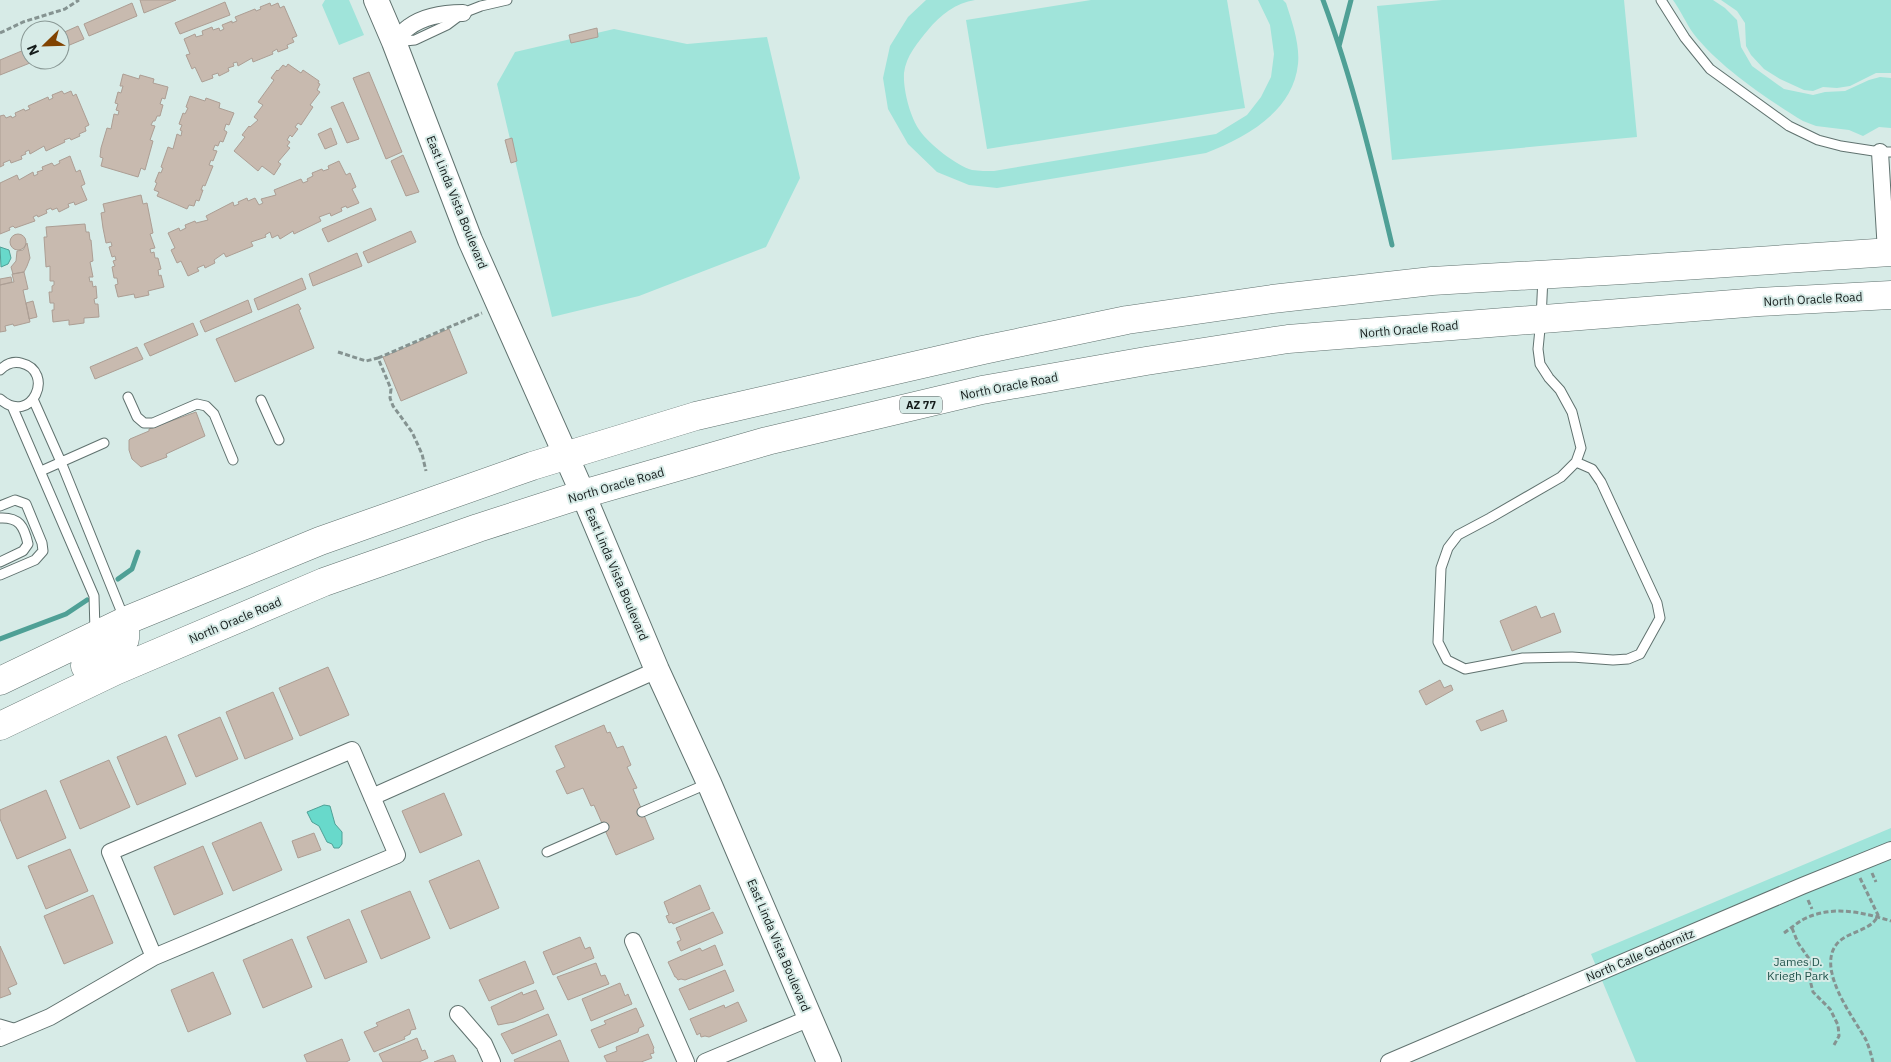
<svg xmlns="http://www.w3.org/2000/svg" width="1891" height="1062" font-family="'IBM Plex Sans',sans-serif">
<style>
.green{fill:#a0e4da}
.water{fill:#68d9cb;stroke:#4fa096}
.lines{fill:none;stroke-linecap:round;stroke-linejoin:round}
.stream{stroke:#4fa096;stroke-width:5}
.building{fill:#c8baaf;stroke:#ac9e94}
.lane-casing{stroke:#60726f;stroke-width:11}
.street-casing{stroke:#60726f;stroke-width:18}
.secondary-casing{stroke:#60726f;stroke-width:26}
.highway-casing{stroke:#60726f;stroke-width:29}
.path{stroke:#859391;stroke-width:3;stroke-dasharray:5 2.5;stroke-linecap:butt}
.lane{stroke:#fff;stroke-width:9}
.street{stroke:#fff;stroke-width:16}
.secondary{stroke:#fff;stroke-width:24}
.highway{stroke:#fff;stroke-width:28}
.labels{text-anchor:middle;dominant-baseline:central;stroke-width:4;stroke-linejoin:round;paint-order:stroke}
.shield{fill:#d7ebe7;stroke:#4e5958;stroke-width:1}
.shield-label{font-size:11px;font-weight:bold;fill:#141b1a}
.street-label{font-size:12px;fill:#141b1a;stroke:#d7ebe7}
.park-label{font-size:12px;fill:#25564f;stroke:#d7ebe7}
</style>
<rect width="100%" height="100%" fill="#d7ebe7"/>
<path class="green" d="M 325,0 L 349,0 L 364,35 L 339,45 L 322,5 Z
M 926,0 L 975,0 C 956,3 940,15 928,30 C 918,42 906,56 904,73 C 903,90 910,117 920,131 C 929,144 957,166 972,170 C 979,171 987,171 994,171 L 1216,134 L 1247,115 L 1261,97 L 1271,77 L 1274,54 L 1270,25 L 1258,0 L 1283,0 L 1286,3 C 1292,22 1300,44 1298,64 C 1293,112 1246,137 1206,153 L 997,188 L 969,185 L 937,172 L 908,144 L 888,109 L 883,78 L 890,46 L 908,17 Z
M 1091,0 L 1227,0 L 1245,108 L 987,149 L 966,20 Z
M 1442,0 L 1624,0 L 1637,137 L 1392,160 L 1377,6 Z
M 1673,0 L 1713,0 L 1725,8 L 1737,20 L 1741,47 L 1752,66 L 1784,89 L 1813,95 L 1825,92 L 1845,91 L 1869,80 L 1880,77 L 1891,78 L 1891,128 L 1879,127 L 1863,136 L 1849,130 L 1816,126 L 1803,121 C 1767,99 1718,66 1693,33 C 1686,23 1681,11 1673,0 Z
M 1721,0 L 1891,0 L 1891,73 L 1876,73 L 1850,86 L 1837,88 L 1823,87 L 1813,91 L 1804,90 L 1780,79 L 1764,69 L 1751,55 L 1746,46 L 1745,23 L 1737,11 Z
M 614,29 L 687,44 L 767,37 L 800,178 L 766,247 L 639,296 L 552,317 L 497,84 L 515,52 Z
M 1891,828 L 1891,1062 L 1636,1062 L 1591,954 Z"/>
<path class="water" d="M 0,247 L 9,250 L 11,258 L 8,264 L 1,267 Z
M 324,805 L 330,806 L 335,824 L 342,832 L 342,844 L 339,848 L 334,848 L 332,844 L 327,842 L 319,826 L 312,822 L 307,812 Z"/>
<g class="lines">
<path class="stream" d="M 1323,0 C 1352,78 1373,164 1392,245
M 1339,46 L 1351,0
M 118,579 L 132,569 L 138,552
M 0,639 L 66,614 L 87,600"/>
</g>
<path class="building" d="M 140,0 L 176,0 L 144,13 Z
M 225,2 L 230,15 L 180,34 L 175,23 Z
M 132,3 L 137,16 L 89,36 L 84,24 Z
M 270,3 L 271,6 L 278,3 L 280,8 L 284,6 L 297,36 L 292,38 L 294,42 L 287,45 L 288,48 L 278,52 L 277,49 L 272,52 L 273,54 L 253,62 L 252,58 L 238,66 L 237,62 L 233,63 L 234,66 L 228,68 L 229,71 L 219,76 L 218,73 L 212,75 L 213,78 L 202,82 L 195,67 L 192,69 L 186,55 L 190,54 L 184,39 L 195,34 L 196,37 L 203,35 L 202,31 L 212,27 L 213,30 L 219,28 L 220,31 L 224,29 L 222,25 L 232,21 L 232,23 L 237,21 L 235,17 L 255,9 L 256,11 L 261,9 L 260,7 Z
M 78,26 L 84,39 L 60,49 L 60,34 Z
M 597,28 L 598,37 L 571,43 L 569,35 Z
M 24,50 L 30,63 L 0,75 L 0,60 Z
M 288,64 L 301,73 L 303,70 L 319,81 L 318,83 L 320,84 L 317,90 L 320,92 L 310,105 L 313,107 L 301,125 L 298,123 L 295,127 L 298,129 L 292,137 L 290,135 L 287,140 L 290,142 L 287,146 L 290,148 L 278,162 L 281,164 L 274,175 L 262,166 L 258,171 L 234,151 L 245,137 L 242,135 L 249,126 L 250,127 L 258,120 L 254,117 L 263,105 L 258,102 L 274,80 L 271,78 L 277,70 L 278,71 L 283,65 L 286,67 Z
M 369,72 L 402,152 L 386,159 L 353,78 Z
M 123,74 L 139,79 L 140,75 L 154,79 L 153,83 L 168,87 L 165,99 L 162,98 L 160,104 L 163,105 L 160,116 L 157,116 L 155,121 L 153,121 L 151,125 L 155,126 L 150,140 L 153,141 L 145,170 L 141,168 L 138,177 L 101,166 L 103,158 L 100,157 L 101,148 L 107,128 L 111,129 L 114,114 L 118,115 L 119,111 L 116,110 L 118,104 L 115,103 L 118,92 L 121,93 L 123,86 L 120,86 Z
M 62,91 L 64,94 L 71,91 L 73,96 L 76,94 L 89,125 L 85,127 L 86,131 L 79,134 L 80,136 L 71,140 L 70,138 L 64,140 L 65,142 L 46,151 L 44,146 L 30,154 L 29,150 L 25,152 L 26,154 L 21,156 L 22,159 L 11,163 L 10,160 L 3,163 L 4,165 L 0,167 L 0,116 L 4,115 L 6,118 L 11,116 L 12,118 L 16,116 L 15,113 L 24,109 L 25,111 L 30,109 L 28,106 L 48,97 L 49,100 L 53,98 L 52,95 Z
M 190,96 L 205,101 L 206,98 L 220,103 L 219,108 L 234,113 L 229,125 L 226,124 L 224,130 L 227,132 L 223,142 L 220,141 L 218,146 L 215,145 L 213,150 L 217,151 L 213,161 L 211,160 L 209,165 L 213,166 L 205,186 L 203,185 L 201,190 L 203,190 L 199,201 L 196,200 L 194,206 L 189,205 L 187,209 L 157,196 L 159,192 L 154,190 L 157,183 L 155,182 L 159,172 L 161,173 L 163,168 L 161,167 L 168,147 L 173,149 L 177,134 L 181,136 L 182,131 L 180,130 L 182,125 L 179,124 L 183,113 L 185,114 L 188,108 L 186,107 Z
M 343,102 L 359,139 L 347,143 L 331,107 Z
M 331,128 L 337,144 L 325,149 L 318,134 Z
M 512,138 L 517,161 L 511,163 L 505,140 Z
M 403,155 L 419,192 L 406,196 L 391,161 Z
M 70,156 L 76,172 L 80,170 L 85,184 L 81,186 L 87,200 L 75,205 L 74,202 L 68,204 L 69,207 L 59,212 L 57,208 L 52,210 L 51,208 L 46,210 L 47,213 L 38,217 L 37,215 L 33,217 L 35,221 L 15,228 L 13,226 L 9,228 L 10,230 L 0,234 L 0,183 L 17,175 L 19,180 L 33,172 L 34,176 L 38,174 L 37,172 L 43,170 L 42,167 L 52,163 L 54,166 L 60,163 L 59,161 Z
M 339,161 L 346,175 L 350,173 L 356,187 L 352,189 L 359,203 L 347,208 L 346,206 L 341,208 L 342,211 L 331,216 L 330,213 L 319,217 L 321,221 L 294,234 L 293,231 L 280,239 L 278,235 L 272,238 L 270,232 L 265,235 L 266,237 L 251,242 L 253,246 L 226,257 L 224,253 L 214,260 L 215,263 L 205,268 L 204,265 L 197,268 L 199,271 L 188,276 L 181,261 L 177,263 L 171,250 L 175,248 L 168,233 L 179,228 L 180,231 L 186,228 L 185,225 L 195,221 L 196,223 L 208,220 L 206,216 L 233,202 L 234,206 L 239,204 L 238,202 L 247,198 L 248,201 L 255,198 L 259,205 L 263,203 L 261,199 L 276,195 L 274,190 L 301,179 L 303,183 L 308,181 L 307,179 L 313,176 L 312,173 L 322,169 L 323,171 L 329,169 L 328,166 Z
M 141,195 L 143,204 L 147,203 L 153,233 L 150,234 L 155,248 L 150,249 L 151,253 L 154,252 L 155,258 L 158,258 L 161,269 L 158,270 L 159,276 L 161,275 L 164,287 L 148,291 L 149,295 L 135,298 L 134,294 L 118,297 L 115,285 L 118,284 L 117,278 L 114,278 L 112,267 L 115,266 L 113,261 L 116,260 L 115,256 L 112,257 L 109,247 L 112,246 L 111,242 L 106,243 L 103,228 L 101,213 L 105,212 L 103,204 Z
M 371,208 L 376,220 L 328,242 L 322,229 Z
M 85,224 L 86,232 L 89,232 L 90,240 L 91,240 L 93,261 L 90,262 L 93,277 L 89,277 L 90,282 L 92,281 L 93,287 L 96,286 L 97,298 L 94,299 L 95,304 L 98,304 L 99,317 L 84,318 L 84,323 L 69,325 L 69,320 L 53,322 L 52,310 L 54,310 L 54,303 L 50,303 L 49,292 L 52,292 L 52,286 L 54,285 L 54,281 L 50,281 L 50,266 L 46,267 L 44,237 L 47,237 L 46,227 Z
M 411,231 L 416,242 L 368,263 L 363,252 Z
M10 242a8 8 0 1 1 16 0a8 8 0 1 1-16 0Z
M 27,243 L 30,258 L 27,266 L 24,272 L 13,274 L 11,267 L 16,261 L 17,251 L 23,250 Z
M 357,253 L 362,266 L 313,286 L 309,274 Z
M 24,272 L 28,289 L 23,290 L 30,322 L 14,326 L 13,324 L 5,326 L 6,331 L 0,332 L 0,285 L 14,282 L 12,274 Z
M 11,277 L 12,282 L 0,285 L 0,279 Z
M 302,278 L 306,289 L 258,310 L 254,299 Z
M 248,300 L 252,312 L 205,332 L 200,321 Z
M 33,301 L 37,317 L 29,319 L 26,303 Z
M 298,304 L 301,309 L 299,310 L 314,348 L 235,382 L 216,339 Z
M 193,323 L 198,335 L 150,356 L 144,344 Z
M 449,329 L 467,373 L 401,401 L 383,357 Z
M 137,347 L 143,359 L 95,379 L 90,367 Z
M 196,412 L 205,436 L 166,454 L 167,457 L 141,467 L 132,459 L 129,450 L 129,440 L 130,439 L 149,431 L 149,429 Z
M 1536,606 L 1541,618 L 1554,613 L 1561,632 L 1512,651 L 1500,621 Z
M 328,667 L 349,715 L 300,736 L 279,688 Z
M 1440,680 L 1444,688 L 1451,685 L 1453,690 L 1426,705 L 1419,691 Z
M 273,692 L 293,739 L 245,759 L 226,712 Z
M 1503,710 L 1507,721 L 1481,731 L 1476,721 Z
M 220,717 L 238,759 L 196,777 L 178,735 Z
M 604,725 L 607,733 L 610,732 L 617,748 L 623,746 L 631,765 L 627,767 L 637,788 L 633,789 L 654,839 L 616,855 L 594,805 L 591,806 L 583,788 L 567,794 L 556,771 L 565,767 L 555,746 Z
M 166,736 L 186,784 L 137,805 L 117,757 Z
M 109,760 L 130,807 L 80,829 L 60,781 Z
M 46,790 L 66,838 L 17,859 L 0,819 L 0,810 Z
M 444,793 L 462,835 L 420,853 L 402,811 Z
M 261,822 L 282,870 L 233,891 L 212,843 Z
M 314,833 L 321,850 L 298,858 L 292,841 Z
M 203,846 L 223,894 L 174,915 L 154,867 Z
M 70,849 L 88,891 L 46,909 L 28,866 Z
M 479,860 L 499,908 L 450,929 L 429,881 Z
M 700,885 L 710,909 L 673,924 L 672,922 L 669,923 L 666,916 L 669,915 L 664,902 Z
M 410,891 L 430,938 L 381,959 L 361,911 Z
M 93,895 L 113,943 L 64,964 L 44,916 Z
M 713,912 L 723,933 L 681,951 L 677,942 L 681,940 L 676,928 Z
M 349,919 L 367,962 L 325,979 L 307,937 Z
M 580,937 L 585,949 L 590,947 L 594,958 L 553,975 L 543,952 Z
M 292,939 L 312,987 L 263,1008 L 243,960 Z
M 715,945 L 723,965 L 685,980 L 681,979 L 678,980 L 676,977 L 675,977 L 668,962 L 700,948 L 702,951 Z
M 0,946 L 17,984 L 8,988 L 11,994 L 0,998 Z
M 525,961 L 534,983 L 489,1001 L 479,980 Z
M 596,963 L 601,976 L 605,975 L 609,984 L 568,1000 L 557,977 Z
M 725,970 L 734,991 L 689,1010 L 679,989 Z
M 213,972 L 231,1014 L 188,1032 L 171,990 Z
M 620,983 L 625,996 L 628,994 L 632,1004 L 591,1021 L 582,999 Z
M 536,990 L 544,1009 L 514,1022 L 498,1025 L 491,1007 L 522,992 L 523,995 Z
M 738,1002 L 747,1021 L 709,1037 L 705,1036 L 701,1037 L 700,1033 L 697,1035 L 690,1019 L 724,1005 L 725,1008 Z
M 636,1008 L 644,1026 L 639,1028 L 638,1032 L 599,1048 L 591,1030 L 606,1024 L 604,1021 Z
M 409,1009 L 416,1029 L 411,1030 L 410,1034 L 404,1037 L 405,1039 L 374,1052 L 364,1032 L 378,1026 L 376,1023 Z
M 548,1014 L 557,1035 L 512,1054 L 501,1034 Z
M 648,1034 L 654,1048 L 653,1049 L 654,1053 L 650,1054 L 652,1058 L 641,1062 L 607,1062 L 604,1056 L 617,1051 L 616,1047 Z
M 417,1038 L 422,1051 L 425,1050 L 428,1058 L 419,1062 L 383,1062 L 379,1054 Z
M 342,1039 L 350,1060 L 346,1062 L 307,1062 L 304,1055 Z
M 560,1040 L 569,1062 L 515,1062 L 514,1060 Z
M 453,1055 L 456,1062 L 434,1062 Z"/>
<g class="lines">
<g class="lane-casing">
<path id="lane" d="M 1661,0 L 1685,38 L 1710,69 L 1789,126 L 1818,140 L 1841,146 L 1880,152 L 1891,152
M 394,42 L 415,40 L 447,25 L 463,13 L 481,6 L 507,0
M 1543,277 L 1541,319 L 1538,349 L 1540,364 L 1549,378 L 1560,390 L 1572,412 L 1581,448 L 1576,462 L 1561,477 L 1490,518 L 1458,535 L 1448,548 L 1441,568 L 1438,642 L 1447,660 L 1465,669 L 1523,658 L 1572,657 L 1613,660 L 1628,659 L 1640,654 L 1660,618 L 1657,603 L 1601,482 L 1592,469 L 1576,462
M 0,370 C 6,364 13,361 21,363 C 56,371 32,427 0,399
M 128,397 L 137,417 L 144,423 L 153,423 L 197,404 L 206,406 L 214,414 L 233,460
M 33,399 L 61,462 L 124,618
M 261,400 L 279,440
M 12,406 L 94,596 L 95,631
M 41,471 L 104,443
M 0,506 L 15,500 L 26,504 L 42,543 L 43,551 L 35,560 L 0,575
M 0,518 C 19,517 24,526 28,544 L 23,551 L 0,562
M 642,812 L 709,783
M 547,852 L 604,827
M 0,1024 L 17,1029"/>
</g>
<g class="street-casing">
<path id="street" d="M 394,42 C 399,37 403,31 409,27 C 424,16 445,13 463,13
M 1880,152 L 1886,252
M 372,797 L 657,670
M 633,941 L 686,1062
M 458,1014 L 484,1044 L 492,1062
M 0,1038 L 50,1017 L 154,957 L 397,855 L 352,750 L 110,852 L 154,957
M 705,1062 L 810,1018
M 1389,1062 L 1802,886 L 1891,850"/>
</g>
<g class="secondary-casing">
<path id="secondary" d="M 376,0 L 394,42 L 470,240 L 583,494 L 657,670 L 709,783 L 829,1062"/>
</g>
<g class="highway-casing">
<path id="highway" d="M 85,666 L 118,648 L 125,639 L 125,621
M 0,681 L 125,621 L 230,578 L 320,541 L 532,466 L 696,416 L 983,350 L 1127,320 L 1272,299 L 1432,281 L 1623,270 L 1891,252
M 0,726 L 115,671 L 324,582 L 478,528 L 583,494 L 767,441 L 982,390 L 1146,361 L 1288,339 L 1759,302 L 1891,295"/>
</g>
<path class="path" d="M 0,33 L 23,22 L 65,9 L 79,0
M 338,352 L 366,361 L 378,358 L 391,389 L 390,398 L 393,406 L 412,432 L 422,454 L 426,471
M 378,358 L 482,313
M 1872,873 L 1876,882
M 1860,878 L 1878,915 C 1873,931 1846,931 1836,945 C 1817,971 1854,1018 1866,1040 C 1869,1047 1871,1054 1873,1062
M 1808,900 L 1812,909
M 1792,928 L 1798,943 L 1810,960 L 1811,984 L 1813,992 L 1830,1009 L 1838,1025 L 1839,1036 L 1834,1045
M 1784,933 C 1791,928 1797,923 1804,919 C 1833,905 1861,912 1891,921"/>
<use href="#lane" class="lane"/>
<use href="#street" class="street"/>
<use href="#secondary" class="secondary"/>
<use href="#highway" class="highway"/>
</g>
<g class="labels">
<rect class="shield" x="900" y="396.5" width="42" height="17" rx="4"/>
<g class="shield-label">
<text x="921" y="405">AZ 77</text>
</g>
<g class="street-label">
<text transform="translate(457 202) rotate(68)">East Linda Vista Boulevard</text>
<text transform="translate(1813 299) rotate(-3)">North Oracle Road</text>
<text transform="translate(1409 329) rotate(-5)">North Oracle Road</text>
<text transform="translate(1009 386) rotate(-11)">North Oracle Road</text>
<text transform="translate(616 485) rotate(-16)">North Oracle Road</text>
<text transform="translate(617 574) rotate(67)">East Linda Vista Boulevard</text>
<text transform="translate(235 620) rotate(-23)">North Oracle Road</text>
<text transform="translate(779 945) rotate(67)">East Linda Vista Boulevard</text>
<text transform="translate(1640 955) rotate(-23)">North Calle Godornitz</text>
</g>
<g class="park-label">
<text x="1798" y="961">James D.<tspan x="1798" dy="14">Kriegh Park</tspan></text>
</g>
</g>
<g transform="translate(45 45) rotate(247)"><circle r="24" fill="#d7ebe7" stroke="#899895"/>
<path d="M0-4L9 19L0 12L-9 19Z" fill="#814301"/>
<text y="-8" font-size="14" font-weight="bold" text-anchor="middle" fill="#141b1a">N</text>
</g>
</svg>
